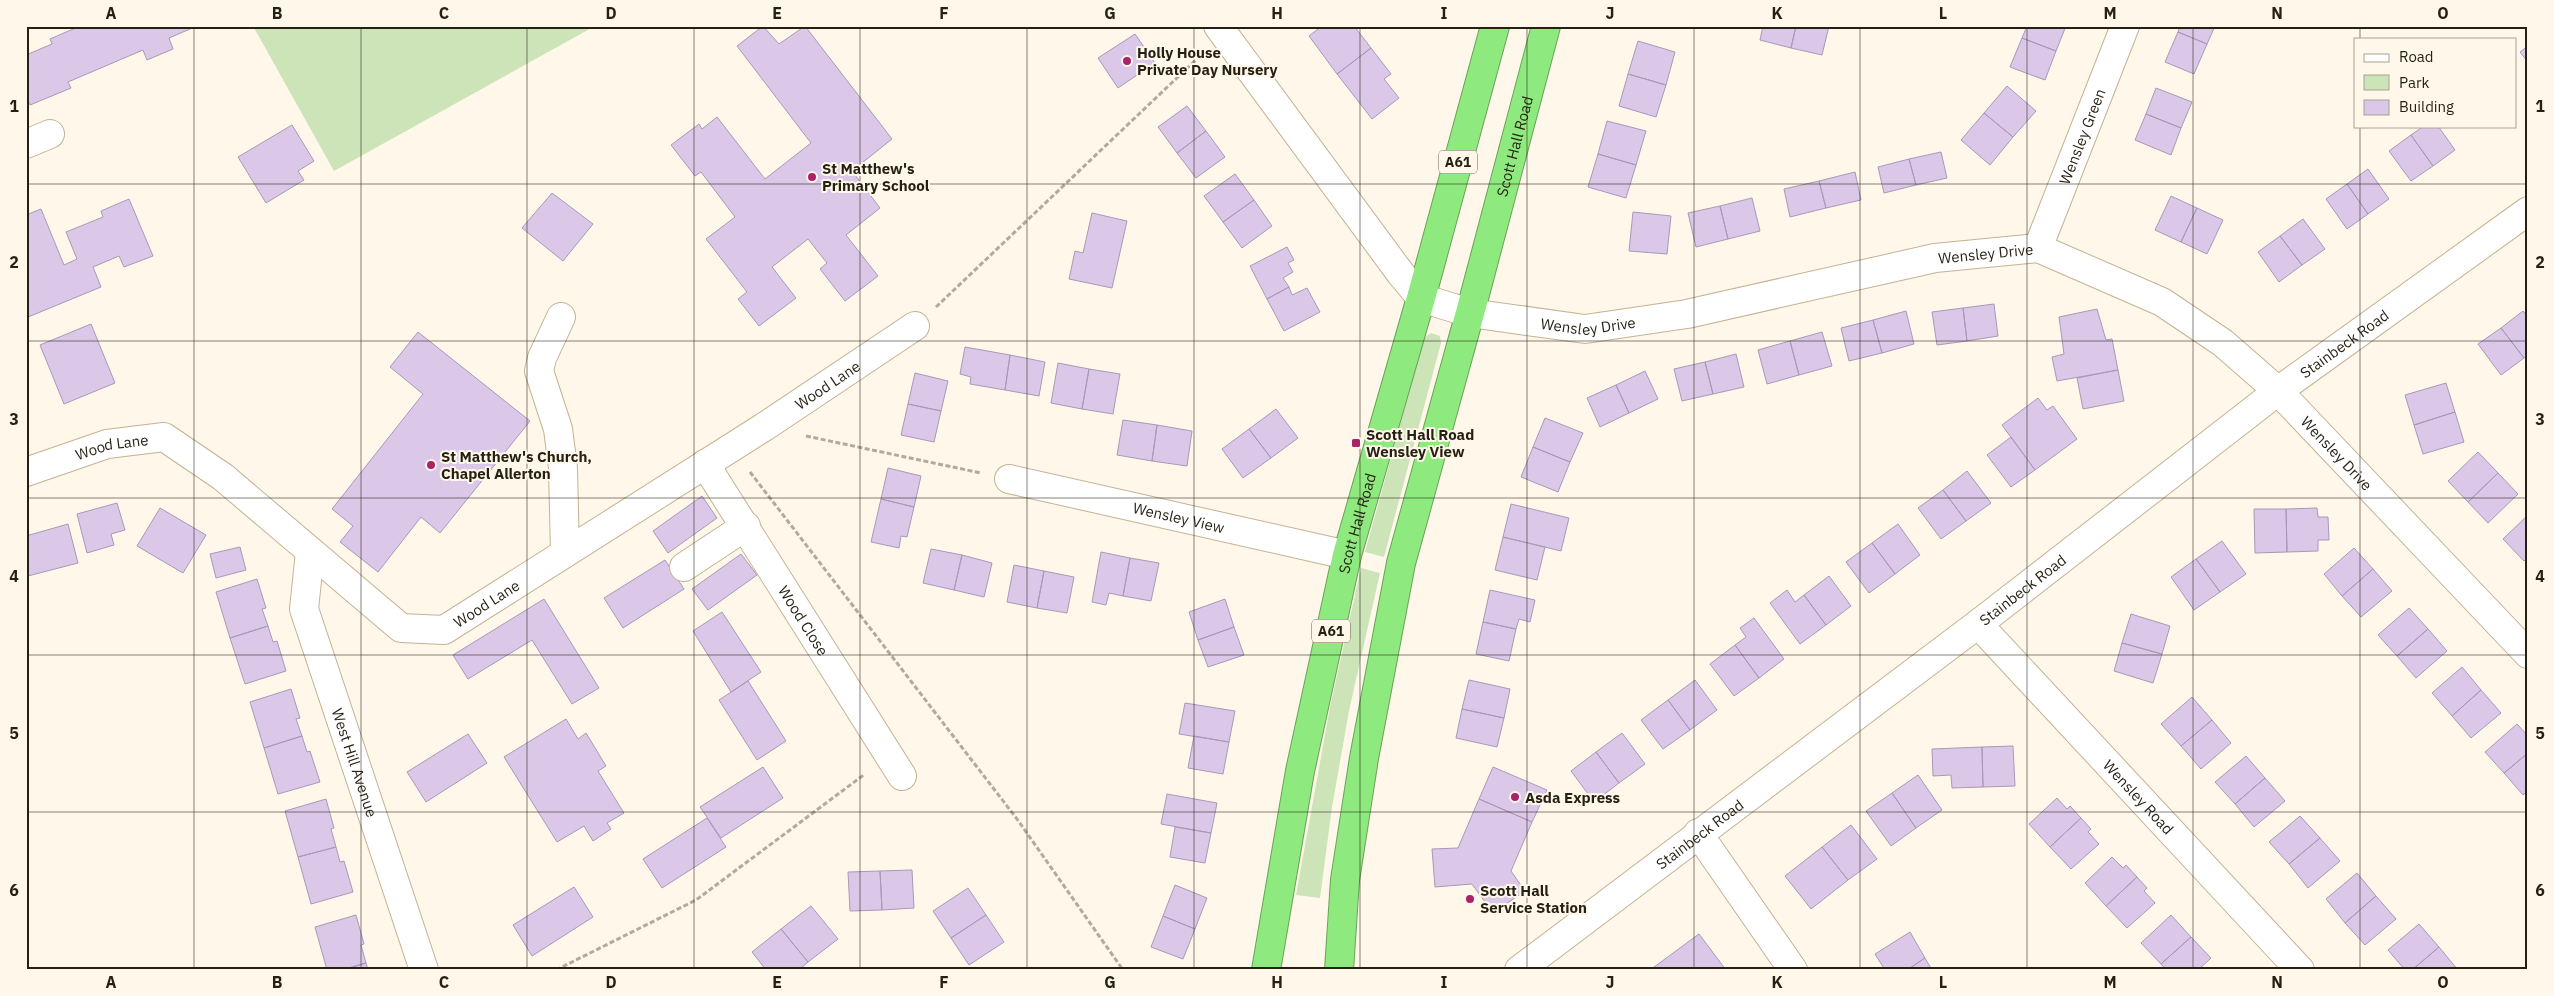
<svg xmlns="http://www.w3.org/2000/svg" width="2554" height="996" font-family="'IBM Plex Sans',sans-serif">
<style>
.green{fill:#cde4b9}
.building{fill:#dbc8e9;stroke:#aa98b7}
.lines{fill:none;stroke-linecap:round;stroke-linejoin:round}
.minor-casing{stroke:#c5b292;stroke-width:30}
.highway-casing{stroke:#6aa359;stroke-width:30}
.path{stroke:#b2aa9d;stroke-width:3;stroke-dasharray:5 2.5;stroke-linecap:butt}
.minor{stroke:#fff;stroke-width:28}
.highway{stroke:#8eea7e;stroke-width:28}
.grid{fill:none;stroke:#261f13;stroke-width:1;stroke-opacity:0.55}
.poi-dot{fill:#aa2267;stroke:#fff7ea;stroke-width:2}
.labels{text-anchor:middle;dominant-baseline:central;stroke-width:4;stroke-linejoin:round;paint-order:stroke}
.shield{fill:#fff7ea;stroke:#676054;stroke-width:1}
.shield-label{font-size:14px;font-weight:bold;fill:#261f13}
.poi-label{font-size:15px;font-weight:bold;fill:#261f13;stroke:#fff7ea;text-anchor:start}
.street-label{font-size:15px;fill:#261f13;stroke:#fff7ea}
.neatline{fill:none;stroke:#261f13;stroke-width:2}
.grid-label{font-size:16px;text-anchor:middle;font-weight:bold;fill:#261f13}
</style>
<rect width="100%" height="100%" fill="#fff7ea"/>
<path class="green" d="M 253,26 L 595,26 L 334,171 Z
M 1431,333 L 1440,336 L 1441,343 L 1384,557 L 1365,552 L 1424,338 Z
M 1361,568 L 1380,573 L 1349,711 L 1332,807 L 1320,898 L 1296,895 L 1330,707 Z"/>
<path class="building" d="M 80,26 L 197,26 L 169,38 L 173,49 L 147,60 L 143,50 L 68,82 L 71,88 L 30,105 L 26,96 L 26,55 L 52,44 L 50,39 Z
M 763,26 L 779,44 L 805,26 L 892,139 L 852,171 L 880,208 L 846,235 L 878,276 L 845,301 L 820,269 L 827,263 L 808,239 L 772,267 L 796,298 L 759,326 L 738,299 L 747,292 L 706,239 L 735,217 L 701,172 L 695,176 L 671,145 L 699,124 L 702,129 L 717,117 L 765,179 L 811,143 L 737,46 Z
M 1322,26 L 1354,26 L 1371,48 L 1337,74 L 1309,36 Z
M 1763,26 L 1796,26 L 1791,48 L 1760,40 Z
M 1796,26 L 1829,26 L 1822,55 L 1791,48 Z
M 2027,26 L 2066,26 L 2056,51 L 2022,38 Z
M 2180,26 L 2215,26 L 2207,44 L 2178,32 Z
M 2178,32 L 2207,44 L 2194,74 L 2165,62 Z
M 1135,34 L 1155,63 L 1118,88 L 1098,58 Z
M 2022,38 L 2056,51 L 2045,80 L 2010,67 Z
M 1638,41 L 1675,52 L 1666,85 L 1628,74 Z
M 2528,46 L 2528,62 L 2520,52 Z
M 1371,48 L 1391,74 L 1384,79 L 1399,98 L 1372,119 L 1337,74 Z
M 1628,74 L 1666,85 L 1656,117 L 1619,106 Z
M 2007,86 L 2036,111 L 2013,137 L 1984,113 Z
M 2156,88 L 2192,102 L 2181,128 L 2146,114 Z
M 1187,106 L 1206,131 L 1177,153 L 1158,127 Z
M 1984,113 L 2013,137 L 1990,165 L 1961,140 Z
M 2146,114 L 2181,128 L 2171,155 L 2135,140 Z
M 1607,121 L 1646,131 L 1636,165 L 1598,154 Z
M 292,125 L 314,161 L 298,171 L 304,180 L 266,203 L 238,157 Z
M 2424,126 L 2438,126 L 2455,150 L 2433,166 L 2411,135 Z
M 1206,131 L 1225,157 L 1196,178 L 1177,153 Z
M 2411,135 L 2433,166 L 2411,181 L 2389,151 Z
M 1941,152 L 1947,178 L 1916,185 L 1909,159 Z
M 1598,154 L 1636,165 L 1626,198 L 1588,187 Z
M 1909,159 L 1916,185 L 1884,193 L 1878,167 Z
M 2368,169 L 2389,199 L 2368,214 L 2347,184 Z
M 1855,172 L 1861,200 L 1826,208 L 1819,181 Z
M 1235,174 L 1254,200 L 1223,222 L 1204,196 Z
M 1819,181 L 1826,208 L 1790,217 L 1784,189 Z
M 2347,184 L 2368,214 L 2347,229 L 2326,199 Z
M 552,193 L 593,224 L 563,261 L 522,228 Z
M 2171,196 L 2197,208 L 2181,242 L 2155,230 Z
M 1752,198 L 1760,231 L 1728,239 L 1720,206 Z
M 129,199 L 153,256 L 124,267 L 119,256 L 93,267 L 101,287 L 28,317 L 26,313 L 26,215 L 41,209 L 64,265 L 77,259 L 66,232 L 103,217 L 101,211 Z
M 1254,200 L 1272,226 L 1242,248 L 1223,222 Z
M 1720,206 L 1728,239 L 1696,247 L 1688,213 Z
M 2197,208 L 2223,220 L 2207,254 L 2181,242 Z
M 1633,212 L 1671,216 L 1667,254 L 1629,251 Z
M 1092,213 L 1127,221 L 1112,288 L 1069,279 L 1075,251 L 1083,253 Z
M 2303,219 L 2325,249 L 2302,265 L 2280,236 Z
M 2280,236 L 2302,265 L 2279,282 L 2258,252 Z
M 1287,247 L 1294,260 L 1288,263 L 1293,272 L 1283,278 L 1289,287 L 1267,299 L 1250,266 Z
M 1289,287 L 1292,295 L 1307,288 L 1320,312 L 1284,331 L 1267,299 Z
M 1994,304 L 1998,336 L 1967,341 L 1963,308 Z
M 1963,308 L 1967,341 L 1937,345 L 1932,312 Z
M 2097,309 L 2106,340 L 2112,339 L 2118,370 L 2057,381 L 2052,357 L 2064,354 L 2059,317 Z
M 1906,311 L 1914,344 L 1882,353 L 1873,320 Z
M 2523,311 L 2528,317 L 2528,355 L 2524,358 L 2501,328 Z
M 1873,320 L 1882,353 L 1849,361 L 1841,328 Z
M 91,324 L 115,383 L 64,404 L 40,345 Z
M 2501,328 L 2524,358 L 2501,375 L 2478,344 Z
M 418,332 L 530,421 L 440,533 L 421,517 L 378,572 L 340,542 L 353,526 L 332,509 L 423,394 L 390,367 Z
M 1822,332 L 1832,366 L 1799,375 L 1790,341 Z
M 1790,341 L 1799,375 L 1767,384 L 1758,350 Z
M 965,347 L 1010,355 L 1005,390 L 970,384 L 971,377 L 960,374 Z
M 1736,354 L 1744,387 L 1713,394 L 1705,362 Z
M 1010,355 L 1045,362 L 1039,396 L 1005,390 Z
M 1705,362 L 1713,394 L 1682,401 L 1674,369 Z
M 1058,363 L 1089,369 L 1082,409 L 1051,403 Z
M 1089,369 L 1120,374 L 1113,414 L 1082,409 Z
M 2118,370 L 2124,401 L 2083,409 L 2077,378 Z
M 1645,371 L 1658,399 L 1629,413 L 1616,385 Z
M 915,373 L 948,381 L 941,411 L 908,404 Z
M 2446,383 L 2455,412 L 2414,425 L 2405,395 Z
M 1616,385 L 1629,413 L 1600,427 L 1587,398 Z
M 2038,398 L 2047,410 L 2053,406 L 2077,439 L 2035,470 L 2002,425 Z
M 908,404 L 941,411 L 934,442 L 901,435 Z
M 1276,409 L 1298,438 L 1271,458 L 1249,429 Z
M 2455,412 L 2464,442 L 2423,454 L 2414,425 Z
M 1545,418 L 1583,433 L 1570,462 L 1533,447 Z
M 1123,420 L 1157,425 L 1152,461 L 1117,455 Z
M 1157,425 L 1192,431 L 1187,466 L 1152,461 Z
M 1249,429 L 1271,458 L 1243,478 L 1222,449 Z
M 2011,437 L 2035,470 L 2011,487 L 1987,455 Z
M 1533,447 L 1570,462 L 1558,492 L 1521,477 Z
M 2478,452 L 2498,473 L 2468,502 L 2448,481 Z
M 888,468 L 921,476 L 914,507 L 881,499 Z
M 1967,471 L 1991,503 L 1966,521 L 1943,490 Z
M 2498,473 L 2518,494 L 2488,523 L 2468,502 Z
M 1943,490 L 1966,521 L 1941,539 L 1918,508 Z
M 702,496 L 717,518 L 668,553 L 653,531 Z
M 881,499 L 914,507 L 907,537 L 901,536 L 899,548 L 871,542 Z
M 117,503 L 125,530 L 111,534 L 114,545 L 87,553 L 77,514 Z
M 1511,504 L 1569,518 L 1561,551 L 1503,537 Z
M 160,508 L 206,535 L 183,573 L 137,546 Z
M 2317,508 L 2318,517 L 2328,517 L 2329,540 L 2318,540 L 2318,551 L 2287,552 L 2286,509 Z
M 2254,509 L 2286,509 L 2287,552 L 2255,553 Z
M 2528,515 L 2528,557 L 2524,561 L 2503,539 Z
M 68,524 L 78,563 L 28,576 L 26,536 Z
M 1898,524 L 1920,555 L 1895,574 L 1872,543 Z
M 1503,537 L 1545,547 L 1537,580 L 1495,570 Z
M 2222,541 L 2246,574 L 2220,592 L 2196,559 Z
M 1872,543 L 1895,574 L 1869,593 L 1846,562 Z
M 240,547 L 246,570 L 216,578 L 210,554 Z
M 2354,548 L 2373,569 L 2342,596 L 2324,574 Z
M 931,549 L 962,555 L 954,590 L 923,583 Z
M 1101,552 L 1130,558 L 1123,596 L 1109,593 L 1106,605 L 1092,602 Z
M 741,554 L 757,575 L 708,610 L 692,589 Z
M 962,555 L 992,563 L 984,597 L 954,590 Z
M 1130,558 L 1159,563 L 1151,601 L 1123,596 Z
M 2196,559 L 2220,592 L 2194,610 L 2171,577 Z
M 665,560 L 684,589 L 623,628 L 604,598 Z
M 1014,565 L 1044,571 L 1037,608 L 1007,602 Z
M 2373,569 L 2392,591 L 2361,617 L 2342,596 Z
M 1044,571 L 1074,577 L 1067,613 L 1037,608 Z
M 1829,576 L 1851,606 L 1826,625 L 1804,595 Z
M 257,579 L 266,608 L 262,609 L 268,626 L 230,638 L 216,592 Z
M 1490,590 L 1535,600 L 1530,622 L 1519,619 L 1516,629 L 1483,622 Z
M 1787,590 L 1795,602 L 1804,595 L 1826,625 L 1800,644 L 1770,603 Z
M 544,599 L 599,688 L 572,704 L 532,640 L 468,679 L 453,655 Z
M 1225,599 L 1234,627 L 1198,640 L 1189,612 Z
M 2409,608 L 2428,629 L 2397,656 L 2378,635 Z
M 722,612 L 761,672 L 731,692 L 693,631 Z
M 2131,614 L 2170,626 L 2162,654 L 2122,643 Z
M 1754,618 L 1784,659 L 1759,678 L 1735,645 L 1746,637 L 1740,628 Z
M 1483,622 L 1516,629 L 1509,661 L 1476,654 Z
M 268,626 L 273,642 L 277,641 L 286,671 L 245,684 L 230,638 Z
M 1234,627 L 1244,655 L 1208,667 L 1198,640 Z
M 2428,629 L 2447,651 L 2416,678 L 2397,656 Z
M 2122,643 L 2162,654 L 2153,683 L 2114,671 Z
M 1735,645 L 1759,678 L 1734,696 L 1710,664 Z
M 2462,667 L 2481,690 L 2452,716 L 2432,693 Z
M 1469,680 L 1510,689 L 1504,718 L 1462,709 Z
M 1695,680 L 1717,710 L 1690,730 L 1668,700 Z
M 748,681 L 786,741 L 757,760 L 719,700 Z
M 291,689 L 300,718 L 296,719 L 302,736 L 264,748 L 250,702 Z
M 2481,690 L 2501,713 L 2471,738 L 2452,716 Z
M 2192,697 L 2212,720 L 2181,746 L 2161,724 Z
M 1668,700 L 1690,730 L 1663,749 L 1641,720 Z
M 1185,703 L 1235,711 L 1229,742 L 1179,734 Z
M 1462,709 L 1504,718 L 1497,747 L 1456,738 Z
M 566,719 L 578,739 L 586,733 L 606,766 L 598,771 L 624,813 L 607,823 L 611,829 L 593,841 L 584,826 L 557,842 L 504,757 Z
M 2212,720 L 2231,743 L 2201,769 L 2181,746 Z
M 2517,724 L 2528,736 L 2528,753 L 2504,773 L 2485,752 Z
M 1622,733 L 1645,764 L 1619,783 L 1596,752 Z
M 468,734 L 487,763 L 426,802 L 407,772 Z
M 302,736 L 307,752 L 310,751 L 320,782 L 278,794 L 264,748 Z
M 1194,736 L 1229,742 L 1223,774 L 1188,768 Z
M 2013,746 L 2015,786 L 1983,787 L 1982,747 Z
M 1982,747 L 1983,787 L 1952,788 L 1951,775 L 1933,776 L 1932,749 Z
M 1596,752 L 1619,783 L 1594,802 L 1571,771 Z
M 2528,753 L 2528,791 L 2523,795 L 2504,773 Z
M 2246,756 L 2265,778 L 2235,804 L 2215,782 Z
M 763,767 L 783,798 L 721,838 L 700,807 Z
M 1493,767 L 1547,790 L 1532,822 L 1479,799 Z
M 1918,775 L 1942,810 L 1916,828 L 1892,793 Z
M 2265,778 L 2285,801 L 2254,827 L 2235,804 Z
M 1892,793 L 1916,828 L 1891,846 L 1866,811 Z
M 1167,794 L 1217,803 L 1211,833 L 1161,824 Z
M 2057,798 L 2067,809 L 2070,806 L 2081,818 L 2050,847 L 2029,824 Z
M 326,799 L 334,828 L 331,829 L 336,847 L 298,857 L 285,811 Z
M 1479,799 L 1532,822 L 1511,871 L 1525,891 L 1493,913 L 1472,884 L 1435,887 L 1432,849 L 1458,848 Z
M 2300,816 L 2320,838 L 2289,864 L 2269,842 Z
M 707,818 L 726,847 L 662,888 L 643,859 Z
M 2081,818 L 2091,829 L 2088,832 L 2099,844 L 2071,869 L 2050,847 Z
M 1851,825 L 1877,859 L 1848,880 L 1822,847 Z
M 1175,827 L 1211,833 L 1205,863 L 1170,857 Z
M 2320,838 L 2340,861 L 2308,888 L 2289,864 Z
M 336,847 L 340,862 L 344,861 L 353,892 L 311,904 L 298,857 Z
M 1822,847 L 1848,880 L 1811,909 L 1785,876 Z
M 2112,857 L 2123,868 L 2126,865 L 2137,877 L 2106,906 L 2085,883 Z
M 912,870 L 914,908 L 882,910 L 880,871 Z
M 880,871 L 882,910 L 850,911 L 848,872 Z
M 2357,873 L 2376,896 L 2345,923 L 2326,899 Z
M 2137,877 L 2147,888 L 2144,891 L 2155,903 L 2127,928 L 2106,906 Z
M 1175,885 L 1207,898 L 1195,929 L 1163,916 Z
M 574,887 L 593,917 L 532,956 L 513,925 Z
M 968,888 L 986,915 L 951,938 L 933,911 Z
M 2376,896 L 2396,919 L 2365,945 L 2345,923 Z
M 811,906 L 838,939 L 808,962 L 781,929 Z
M 356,915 L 364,944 L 361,945 L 366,963 L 342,970 L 327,970 L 315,927 Z
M 986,915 L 1004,942 L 969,965 L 951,938 Z
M 2171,915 L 2191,937 L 2161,964 L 2141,943 Z
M 1163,916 L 1195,929 L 1183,959 L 1151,947 Z
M 2419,924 L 2439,947 L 2412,970 L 2405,970 L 2388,950 Z
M 781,929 L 808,962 L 799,970 L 766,970 L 752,952 Z
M 1910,932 L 1925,958 L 1907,970 L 1885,970 L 1875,954 Z
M 1699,934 L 1726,970 L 1650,970 Z
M 2191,937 L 2211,958 L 2198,970 L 2166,970 L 2161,964 Z
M 2439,947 L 2458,970 L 2412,970 Z
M 1925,958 L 1932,970 L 1907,970 Z
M 366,963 L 368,970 L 342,970 Z"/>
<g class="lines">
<g class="minor-casing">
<g id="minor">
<path id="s1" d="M 1218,26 L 1401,274 L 1421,298 L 1470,313 L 1585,329 L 1687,314 L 1935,258 L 2038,248 L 2162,302 L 2223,343 L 2278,391 L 2528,654"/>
<path d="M 26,144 L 50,134"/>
<path id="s2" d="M 2038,248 L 2125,26"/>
<path d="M 561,317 L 542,358 L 539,371 L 558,429 L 563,468 L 565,553"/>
<path id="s3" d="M 705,464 L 902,776"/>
<path id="s4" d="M 26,472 L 107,444 L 164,437 L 223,477 L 401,628 L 444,630 L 764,427 L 915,326"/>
<path id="s5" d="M 1009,479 L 1347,555"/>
<path id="s6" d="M 310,552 L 304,609 L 424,970"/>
<path d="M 684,567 L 746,526"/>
<path id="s7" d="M 1978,624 L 2300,970"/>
<path d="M 1698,833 L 1793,970"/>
<path id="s8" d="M 1519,970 L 1978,624 L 2278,391 L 2528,211"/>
</g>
</g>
<g class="highway-casing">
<g id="highway">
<path id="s9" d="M 1266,970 L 1300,771 L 1347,555 L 1421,298 L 1495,26"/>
<path id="s10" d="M 1339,970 L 1345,880 L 1364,758 L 1401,563 L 1470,313 L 1546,26"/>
</g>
</g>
<path class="path" d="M 936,307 L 1201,55
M 806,436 L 981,473
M 750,472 L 1017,819 L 1123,970
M 556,970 L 696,900 L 865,774"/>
<use href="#minor" class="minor"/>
<use href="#highway" class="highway"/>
</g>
<path class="grid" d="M 194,26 L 194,970M 361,26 L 361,970M 527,26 L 527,970M 694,26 L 694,970M 860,26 L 860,970M 1027,26 L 1027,970M 1194,26 L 1194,970M 1360,26 L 1360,970M 1527,26 L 1527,970M 1694,26 L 1694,970M 1860,26 L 1860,970M 2027,26 L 2027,970M 2193,26 L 2193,970M 2360,26 L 2360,39M 2360,126 L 2360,970M 26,184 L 2528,184M 26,341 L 2528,341M 26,498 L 2528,498M 26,655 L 2528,655M 26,812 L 2528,812"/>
<g class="poi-dot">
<circle cx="1127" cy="61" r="5"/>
<circle cx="812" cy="177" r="5"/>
<rect x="1351" y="438" width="10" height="10" rx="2.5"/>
<circle cx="431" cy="465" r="5"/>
<circle cx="1515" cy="797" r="5"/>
<circle cx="1470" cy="899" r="5"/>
</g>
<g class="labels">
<g class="shield">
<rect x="1439" y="150.5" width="38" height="23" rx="4"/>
<rect x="1312" y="619.5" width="38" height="23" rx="4"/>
</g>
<g class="shield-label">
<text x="1458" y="162">A61</text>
<text x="1331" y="631">A61</text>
</g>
<g class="poi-label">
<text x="1137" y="52">Holly House<tspan x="1137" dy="17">Private Day Nursery</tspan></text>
<text x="822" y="168">St Matthew's<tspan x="822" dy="17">Primary School</tspan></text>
<text x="1366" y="434">Scott Hall Road<tspan x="1366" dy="17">Wensley View</tspan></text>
<text x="441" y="456">St Matthew's Church,<tspan x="441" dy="17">Chapel Allerton</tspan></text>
<text x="1525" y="797">Asda Express</text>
<text x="1480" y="890">Scott Hall<tspan x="1480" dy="17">Service Station</tspan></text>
</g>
<g class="street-label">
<text stroke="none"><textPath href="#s2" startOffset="120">Wensley Green</textPath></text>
<text stroke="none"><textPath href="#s10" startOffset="844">Scott Hall Road</textPath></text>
<text stroke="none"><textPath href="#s1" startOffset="915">Wensley Drive</textPath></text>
<text stroke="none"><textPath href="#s1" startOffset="510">Wensley Drive</textPath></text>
<text stroke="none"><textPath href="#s8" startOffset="1036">Stainbeck Road</textPath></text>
<text stroke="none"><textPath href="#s4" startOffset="946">Wood Lane</textPath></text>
<text stroke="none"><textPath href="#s4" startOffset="90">Wood Lane</textPath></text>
<text stroke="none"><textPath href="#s1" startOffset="1335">Wensley Drive</textPath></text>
<text stroke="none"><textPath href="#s5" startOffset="174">Wensley View</textPath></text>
<text stroke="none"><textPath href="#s9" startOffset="456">Scott Hall Road</textPath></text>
<text stroke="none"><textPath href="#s8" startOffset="631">Stainbeck Road</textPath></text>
<text stroke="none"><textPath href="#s4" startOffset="541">Wood Lane</textPath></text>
<text stroke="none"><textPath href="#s3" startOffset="185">Wood Close</textPath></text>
<text stroke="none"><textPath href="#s6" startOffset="219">West Hill Avenue</textPath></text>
<text stroke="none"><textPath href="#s7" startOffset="236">Wensley Road</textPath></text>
<text stroke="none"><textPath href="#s8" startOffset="226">Stainbeck Road</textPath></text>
</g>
</g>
<rect width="2554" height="996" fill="none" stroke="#fff7ea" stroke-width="55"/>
<rect x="2354" y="38" width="162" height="90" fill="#fff7ea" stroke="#a8a194"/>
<rect x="2364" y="54" width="25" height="8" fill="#ffffff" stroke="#a8a194"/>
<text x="2399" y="62" font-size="15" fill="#261f13">Road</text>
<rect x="2364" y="75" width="25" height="15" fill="#cde4b9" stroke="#a8a194"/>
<text x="2399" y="88" font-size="15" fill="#261f13">Park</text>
<rect x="2364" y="100" width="25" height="15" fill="#dbc8e9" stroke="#a8a194"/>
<text x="2399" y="112" font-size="15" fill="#261f13">Building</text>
<rect x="28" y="28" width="2498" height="940" class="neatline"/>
<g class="grid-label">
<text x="111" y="19">A</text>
<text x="277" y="19">B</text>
<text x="444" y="19">C</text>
<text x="611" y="19">D</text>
<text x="777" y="19">E</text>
<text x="944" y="19">F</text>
<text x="1110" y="19">G</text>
<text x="1277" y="19">H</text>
<text x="1444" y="19">I</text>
<text x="1610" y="19">J</text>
<text x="1777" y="19">K</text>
<text x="1943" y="19">L</text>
<text x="2110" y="19">M</text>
<text x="2277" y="19">N</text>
<text x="2443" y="19">O</text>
<text x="14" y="112">1</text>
<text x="2540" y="112">1</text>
<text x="14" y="268">2</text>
<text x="2540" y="268">2</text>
<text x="14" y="425">3</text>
<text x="2540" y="425">3</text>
<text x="14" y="582">4</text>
<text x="2540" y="582">4</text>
<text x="14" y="739">5</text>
<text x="2540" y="739">5</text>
<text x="14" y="896">6</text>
<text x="2540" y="896">6</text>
<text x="111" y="988">A</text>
<text x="277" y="988">B</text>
<text x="444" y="988">C</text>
<text x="611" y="988">D</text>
<text x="777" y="988">E</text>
<text x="944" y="988">F</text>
<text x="1110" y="988">G</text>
<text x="1277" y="988">H</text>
<text x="1444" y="988">I</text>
<text x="1610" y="988">J</text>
<text x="1777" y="988">K</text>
<text x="1943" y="988">L</text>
<text x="2110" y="988">M</text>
<text x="2277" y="988">N</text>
<text x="2443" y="988">O</text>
</g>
</svg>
